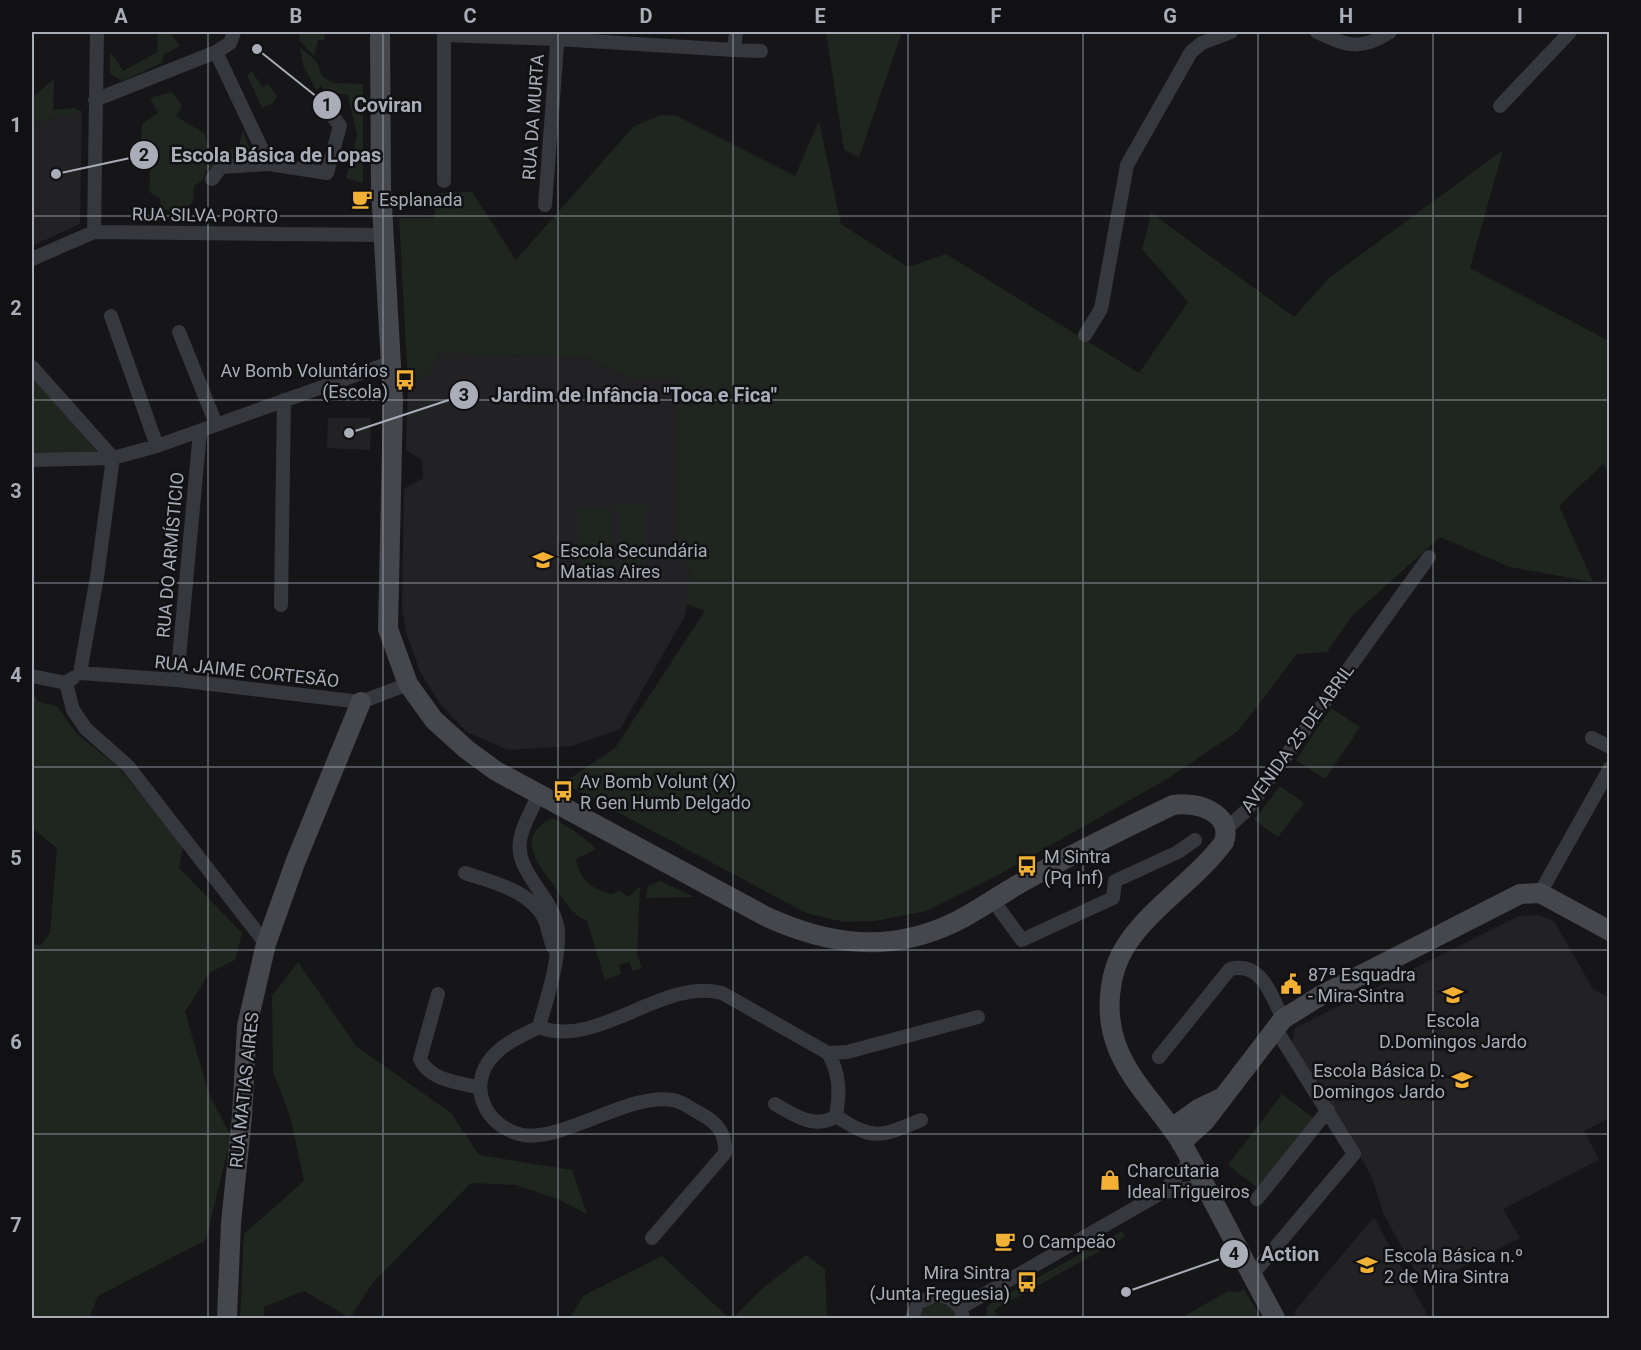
<svg xmlns="http://www.w3.org/2000/svg" width="1641" height="1350" font-family="Roboto,sans-serif">
<style>
.built{fill:#222225}
.green{fill:#1e261f}
.lines{fill:none;stroke-linecap:round;stroke-linejoin:round}
.street{stroke:#37383d;stroke-width:14}
.secondary{stroke:#45474d;stroke-width:20}
.grid{fill:none;stroke:#a8adb8;stroke-width:1.5;stroke-opacity:0.55}
.labels{text-anchor:middle;dominant-baseline:central;stroke-width:5;stroke-linejoin:round;paint-order:stroke}
.street-label{font-size:18px;fill:#a8adb8;stroke:#111113}
.poi-label{font-size:18px;fill:#a8adb8;stroke:#111113;text-anchor:start}
.leader{fill:none;stroke:#a8adb8;stroke-width:2}
.callout-dot{fill:#a8adb8;stroke:#111113;stroke-width:2}
.mark-label{font-size:18px;text-anchor:middle;font-weight:bold;fill:#111}
.callout-label{font-size:20px;text-anchor:middle;font-weight:bold;fill:#a8adb8;stroke:#111113;stroke-width:5;stroke-linejoin:round;paint-order:stroke}
.neatline{fill:none;stroke:#a8adb8;stroke-width:2}
.grid-label{font-size:20px;text-anchor:middle;font-weight:bold;fill:#a8adb8}
</style>
<rect width="100%" height="100%" fill="#161618"/>
<path class="built" d="M 82,111 L 80,224 L 32,246 L 32,124 Z
M 439,353 L 588,358 L 629,378 L 678,378 L 678,550 L 690,570 L 688,601 L 684,618 L 620,729 L 572,746 L 508,750 L 467,732 L 441,705 L 420,672 L 406,632 L 402,608 L 404,489 L 423,478 L 422,460 L 406,450 L 408,384 L 429,374 Z
M 328,418 L 371,418 L 370,450 L 327,448 Z
M 1539,915 L 1554,921 L 1593,989 L 1609,997 L 1609,1118 L 1584,1131 L 1599,1160 L 1503,1209 L 1520,1238 L 1424,1287 L 1384,1215 L 1371,1175 L 1292,1042 L 1295,1028 L 1519,916 Z
M 1374,1217 L 1426,1312 L 1426,1318 L 1298,1318 L 1294,1312 Z"/>
<path class="green" d="M 160,32 L 169,32 L 180,46 L 164,54 L 162,63 L 122,81 L 110,73 L 110,54 L 113,55 L 123,71 L 158,52 L 157,36 Z
M 300,32 L 326,32 L 324,40 L 318,40 L 314,56 L 299,40 Z
M 826,32 L 902,32 L 859,157 L 844,150 Z
M 300,47 L 316,61 L 322,76 L 333,83 L 363,84 L 363,183 L 346,178 L 357,135 L 348,95 L 336,93 L 329,98 L 321,86 L 316,90 L 303,65 Z
M 252,71 L 262,87 L 269,84 L 277,97 L 272,104 L 262,108 L 247,75 Z
M 54,79 L 53,110 L 73,108 L 82,111 L 32,124 L 32,98 Z
M 172,92 L 182,106 L 176,116 L 205,134 L 210,158 L 222,157 L 214,150 L 238,149 L 243,130 L 251,153 L 248,158 L 220,163 L 206,171 L 203,180 L 194,186 L 193,202 L 183,209 L 161,210 L 160,198 L 149,192 L 151,160 L 140,154 L 142,124 L 158,113 L 150,98 Z
M 660,115 L 677,116 L 795,176 L 819,121 L 841,224 L 908,267 L 946,254 L 1139,373 L 1188,302 L 1142,249 L 1151,213 L 1294,317 L 1329,278 L 1503,150 L 1470,268 L 1609,341 L 1609,472 L 1603,464 L 1559,506 L 1593,582 L 1510,567 L 1440,537 L 1351,617 L 1327,652 L 1297,654 L 1238,731 L 1167,779 L 1000,874 L 926,911 L 875,921 L 844,922 L 806,913 L 563,783 L 615,748 L 705,611 L 687,604 L 690,570 L 678,550 L 678,378 L 629,378 L 588,358 L 439,353 L 429,374 L 408,384 L 399,218 L 434,218 L 438,193 L 472,192 L 516,260 L 633,127 Z
M 32,374 L 99,454 L 32,454 Z
M 618,505 L 646,505 L 646,567 L 618,567 Z
M 578,508 L 611,508 L 613,567 L 580,568 Z
M 32,692 L 39,702 L 57,706 L 76,733 L 118,767 L 183,845 L 179,868 L 242,933 L 235,960 L 209,973 L 185,1012 L 209,1094 L 231,1136 L 206,1240 L 98,1296 L 89,1318 L 32,1318 L 32,941 L 40,946 L 50,933 L 57,848 L 32,828 Z
M 1331,708 L 1360,727 L 1325,779 L 1296,760 Z
M 1280,786 L 1304,803 L 1278,837 L 1254,820 Z
M 552,818 C 569,827 583,836 596,849 L 576,859 C 581,881 590,888 611,894 L 619,891 L 629,897 L 640,886 L 637,955 L 642,968 L 633,971 L 629,962 L 619,965 L 621,974 L 605,980 L 587,921 C 572,915 564,900 555,887 C 537,864 515,836 552,818 Z
M 660,881 L 694,897 L 646,898 L 648,886 Z
M 298,962 L 356,1046 L 451,1113 L 479,1155 L 572,1170 L 587,1214 L 558,1199 L 516,1185 L 471,1183 L 374,1281 L 350,1318 L 304,1291 L 264,1307 L 264,1318 L 240,1318 L 244,1234 L 304,1181 L 290,1116 L 273,1071 L 272,996 Z
M 1282,1094 L 1313,1118 L 1259,1189 L 1228,1165 Z
M 1122,1231 L 1125,1237 L 994,1310 L 999,1318 L 987,1318 L 987,1307 L 990,1304 Z
M 806,1255 L 825,1269 L 827,1315 L 824,1318 L 733,1318 L 763,1288 Z
M 662,1256 L 729,1318 L 570,1318 L 583,1296 Z
M 1244,1289 L 1261,1318 L 1181,1318 L 1228,1291 L 1239,1292 Z
M 934,1301 L 952,1307 L 956,1318 L 919,1318 L 924,1308 Z"/>
<g class="lines">
<path class="street" d="M 234,32 L 230,43 L 216,52 L 269,164 L 327,173 L 340,126 L 322,102
M 736,32 L 734,50 L 761,51
M 1317,32 C 1347,46 1361,51 1390,32
M 95,100 L 216,52
M 1500,106 L 1570,32
M 212,179 L 221,167 L 269,164
M 444,181 L 444,35 L 557,39 L 734,50
M 545,205 L 558,32
M 94,232 L 97,32
M 32,259 L 94,232 L 384,235
M 111,316 L 157,446
M 179,332 L 216,424
M 1085,335 L 1101,309 L 1127,165 L 1191,52 L 1202,43 L 1231,32
M 32,367 L 113,458
M 32,460 L 113,458 L 157,446 L 392,362
M 281,605 L 284,400
M 80,673 L 177,680 L 361,702 L 408,684
M 80,673 L 97,577 L 113,458
M 32,676 L 66,683 L 73,678
M 177,680 L 200,432
M 66,683 L 73,710 L 86,729 L 128,766 L 266,944
M 1592,738 L 1610,747
M 539,794 C 533,808 524,822 521,836 C 511,872 556,897 558,932 C 559,964 547,997 539,1027
M 1226,829 L 1247,810 L 1429,557
M 465,873 C 492,882 532,891 545,920 C 548,929 550,939 553,947
M 1540,893 L 1610,768
M 992,899 L 1022,940 L 1113,898 L 1115,881 L 1178,852 L 1195,840
M 438,994 L 420,1059 C 430,1081 459,1082 480,1088
M 539,1027 C 523,1035 506,1042 493,1056 C 466,1086 485,1127 523,1135 C 563,1142 630,1092 673,1100 C 682,1101 693,1110 701,1114 C 718,1123 726,1134 725,1153 L 652,1238
M 539,1027 C 597,1050 663,977 722,993 L 828,1053 L 847,1052 L 978,1017
M 1159,1057 L 1230,969 C 1262,961 1271,995 1283,1019
M 775,1104 C 793,1115 816,1130 836,1116 C 840,1092 840,1074 828,1053
M 836,1116 C 874,1141 880,1137 921,1120
M 1163,1192 L 1204,1186
M 1257,1199 L 1328,1110
M 1252,1275 L 1354,1154 L 1275,1028
M 960,1308 L 1163,1192 L 1190,1161
M 912,1318 L 918,1303 L 935,1295 C 950,1296 961,1303 963,1318"/>
<path class="secondary" d="M 380,32 L 381,188 L 393,401 L 388,629 L 408,684 L 434,720 L 466,749 L 496,771 L 765,916 C 828,945 889,954 955,922 C 979,910 1002,893 1026,880 C 1074,853 1123,829 1173,805 C 1195,801 1234,812 1224,842 C 1198,878 1151,907 1127,944 C 1108,972 1105,1013 1116,1044 C 1130,1083 1160,1108 1181,1142 C 1214,1200 1243,1260 1275,1318
M 1172,1128 L 1198,1109 L 1219,1099
M 1181,1143 L 1205,1121 L 1283,1019 L 1320,996 L 1520,894 L 1540,893 L 1610,931
M 227,1318 L 231,1223 L 242,1116 L 247,1026 L 266,944 L 295,863 L 361,702"/>
</g>
<path class="grid" d="M 208,32 L 208,1318M 383,32 L 383,1318M 558,32 L 558,1318M 733,32 L 733,1318M 908,32 L 908,1318M 1083,32 L 1083,1318M 1258,32 L 1258,1318M 1433,32 L 1433,1318M 32,216 L 1610,216M 32,400 L 1610,400M 32,583 L 1610,583M 32,767 L 1610,767M 32,950 L 1610,950M 32,1134 L 1610,1134"/>
<defs>
<g id="cafe-bare" transform="scale(1.62)"><path d="M-5.5-4.5H6V0H3Q3 3.5 0 3.5H-2.5Q-5.5 3.5-5.5 0ZM3-3.2v2h1.7v-2ZM-6 4.5H4V6H-6Z" fill="#f2b134" stroke="#111113" stroke-width="2.5" paint-order="stroke"/></g>
<g id="bus-bare" transform="scale(1.62)"><path d="M-5-6H5V4H4V6H2V4H-2V6H-4V4H-5ZM-3.5-4V0h7V-4ZM-3.5 1.2v1.5H-2V1.2ZM2 1.2v1.5H3.5V1.2Z" fill="#f2b134" stroke="#111113" stroke-width="2.5" paint-order="stroke"/></g>
<g id="school-bare" transform="scale(1.62)"><path d="M0-5L7-2L0 1L-7-2ZM-4 1L0 2.5L4 1V4Q0 6-4 4Z" fill="#f2b134" stroke="#111113" stroke-width="2.5" paint-order="stroke"/></g>
<g id="civic-bare" transform="scale(1.62)"><path d="M-.6-6.5H3V-4.5H.6V-3L4-1V1h2V6H-6V1h2V-1L-.6-3ZM-1.2 2.5V6h2.4V2.5Z" fill="#f2b134" stroke="#111113" stroke-width="2.5" paint-order="stroke"/></g>
<g id="shop-bare" transform="scale(1.62)"><path d="M-5-2.5h2.3a2.7 3.5 0 0 1 5.4 0H5L5.5 6h-11ZM-1.5-2.5h3a1.5 2.3 0 0 0-3 0Z" fill="#f2b134" stroke="#111113" stroke-width="2.5" paint-order="stroke"/></g>
</defs>
<g fill-rule="evenodd">
<use href="#cafe-bare" x="362" y="199"/>
<use href="#bus-bare" x="405" y="380"/>
<use href="#school-bare" x="543" y="560"/>
<use href="#bus-bare" x="563" y="791"/>
<use href="#bus-bare" x="1027" y="866"/>
<use href="#civic-bare" x="1291" y="984"/>
<use href="#school-bare" x="1453" y="995"/>
<use href="#school-bare" x="1462" y="1080"/>
<use href="#shop-bare" x="1110" y="1180"/>
<use href="#cafe-bare" x="1005" y="1241"/>
<use href="#school-bare" x="1367" y="1265"/>
<use href="#bus-bare" x="1027" y="1282"/>
</g>
<g class="labels">
<g class="street-label">
<text transform="translate(533 117) rotate(-86)">RUA DA MURTA</text>
<text transform="translate(205 215) rotate(1)">RUA SILVA PORTO</text>
<text transform="translate(170 555) rotate(-85)">RUA DO ARMÍSTICIO</text>
<text transform="translate(247 671) rotate(6)">RUA JAIME CORTESÃO</text>
<text transform="translate(1297 738) rotate(-54)">AVENIDA 25 DE ABRIL</text>
<text transform="translate(244 1090) rotate(-84)">RUA MATIAS AIRES</text>
</g>
<g class="poi-label">
<text x="379" y="199">Esplanada</text>
<text x="388" y="370" text-anchor="end">Av Bomb Voluntários<tspan x="388" dy="21">(Escola)</tspan></text>
<text x="560" y="550">Escola Secundária<tspan x="560" dy="21">Matias Aires</tspan></text>
<text x="580" y="781">Av Bomb Volunt (X)<tspan x="580" dy="21">R Gen Humb Delgado</tspan></text>
<text x="1044" y="856">M Sintra<tspan x="1044" dy="21">(Pq Inf)</tspan></text>
<text x="1308" y="974">87ª Esquadra<tspan x="1308" dy="21">- Mira-Sintra</tspan></text>
<text x="1453" y="1020" text-anchor="middle">Escola<tspan x="1453" dy="21">D.Domingos Jardo</tspan></text>
<text x="1445" y="1070" text-anchor="end">Escola Básica D.<tspan x="1445" dy="21">Domingos Jardo</tspan></text>
<text x="1127" y="1170">Charcutaria<tspan x="1127" dy="21">Ideal Trigueiros</tspan></text>
<text x="1022" y="1241">O Campeão</text>
<text x="1384" y="1255">Escola Básica n.º<tspan x="1384" dy="21">2 de Mira Sintra</tspan></text>
<text x="1010" y="1272" text-anchor="end">Mira Sintra<tspan x="1010" dy="21">(Junta Freguesia)</tspan></text>
</g>
</g>
<path class="leader" d="M257 49L327 105M56 174L144 155M349 433L464 395M1126 1292L1234 1254"/>
<g class="callout-dot">
<circle cx="257" cy="49" r="6"/>
<circle cx="56" cy="174" r="6"/>
<circle cx="349" cy="433" r="6"/>
<circle cx="1126" cy="1292" r="6"/>
<circle cx="327" cy="105" r="15"/>
<circle cx="144" cy="155" r="15"/>
<circle cx="464" cy="395" r="15"/>
<circle cx="1234" cy="1254" r="15"/>
</g>
<g class="mark-label">
<text x="327" y="111">1</text>
<text x="144" y="161">2</text>
<text x="464" y="401">3</text>
<text x="1234" y="1260">4</text>
</g>
<g class="callout-label">
<text x="388" y="112">Coviran</text>
<text x="276" y="162">Escola Básica de Lopas</text>
<text x="634" y="402">Jardim de Infância "Toca e Fica"</text>
<text x="1290" y="1261">Action</text>
</g>
<rect width="1641" height="1350" fill="none" stroke="#111113" stroke-width="66"/>
<rect x="33" y="33" width="1575" height="1284" class="neatline"/>
<g class="grid-label">
<text x="121" y="23">A</text>
<text x="296" y="23">B</text>
<text x="470" y="23">C</text>
<text x="646" y="23">D</text>
<text x="820" y="23">E</text>
<text x="996" y="23">F</text>
<text x="1170" y="23">G</text>
<text x="1346" y="23">H</text>
<text x="1520" y="23">I</text>
<text x="16" y="132">1</text>
<text x="16" y="315">2</text>
<text x="16" y="498">3</text>
<text x="16" y="682">4</text>
<text x="16" y="865">5</text>
<text x="16" y="1049">6</text>
<text x="16" y="1232">7</text>
</g>
</svg>
